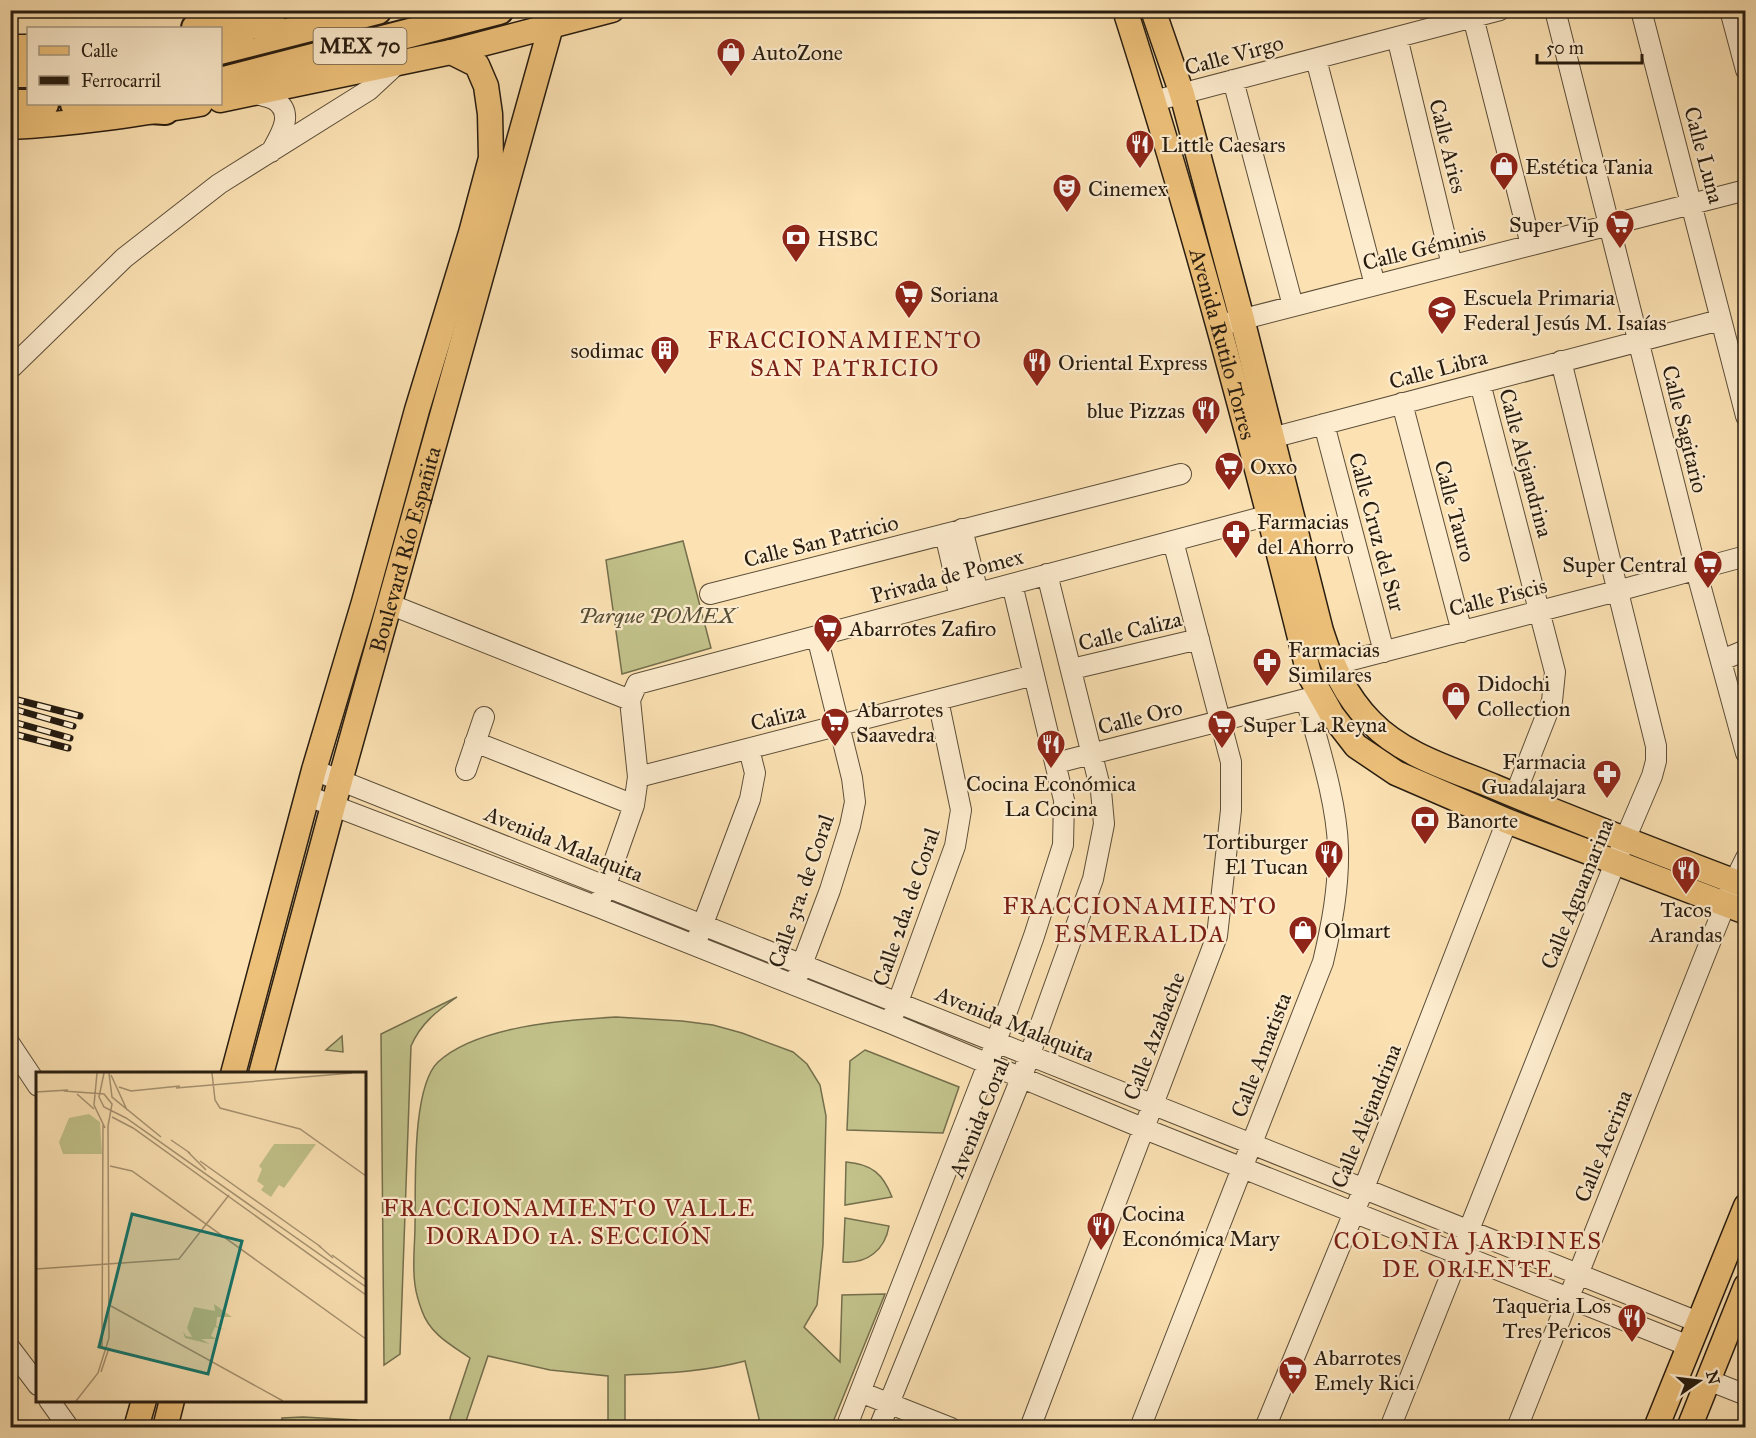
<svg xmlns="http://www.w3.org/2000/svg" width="1756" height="1438" font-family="'IM FELL Great Primer',serif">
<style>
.green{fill:#c2c28a;stroke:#746f4d;stroke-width:1.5}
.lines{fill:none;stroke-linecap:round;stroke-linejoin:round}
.minor-casing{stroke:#5c4e39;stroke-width:22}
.major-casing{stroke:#271c10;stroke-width:27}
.highway-casing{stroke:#271c10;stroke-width:32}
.minor{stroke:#fdecce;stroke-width:20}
.major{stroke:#eec17a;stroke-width:24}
.highway{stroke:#eec17a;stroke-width:28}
.rail-casing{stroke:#271c10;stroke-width:7}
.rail{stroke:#fdecce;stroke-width:4.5;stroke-dasharray:14;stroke-linecap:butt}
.labels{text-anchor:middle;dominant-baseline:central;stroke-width:4.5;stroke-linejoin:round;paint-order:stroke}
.shield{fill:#fdecce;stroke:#675a49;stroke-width:1.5}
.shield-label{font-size:21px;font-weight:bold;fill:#271c10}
.poi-label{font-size:22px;fill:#271c10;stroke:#fdecce;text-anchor:start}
.street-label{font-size:22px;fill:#271c10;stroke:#fdecce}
.park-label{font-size:22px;font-style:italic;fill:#564e35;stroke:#fdecce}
.neighbourhood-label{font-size:24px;letter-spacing:1.5px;fill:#7a1f14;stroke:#fdecce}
.inset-road{fill:none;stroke:#a79372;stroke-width:1.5}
.view{fill:#0f766e;fill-opacity:0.15;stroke:#0f766e;stroke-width:3}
.inset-edge{fill:none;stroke:#271c10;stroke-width:3}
</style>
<rect width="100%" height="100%" fill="#fce2b3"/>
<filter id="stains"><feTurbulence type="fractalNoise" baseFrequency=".00333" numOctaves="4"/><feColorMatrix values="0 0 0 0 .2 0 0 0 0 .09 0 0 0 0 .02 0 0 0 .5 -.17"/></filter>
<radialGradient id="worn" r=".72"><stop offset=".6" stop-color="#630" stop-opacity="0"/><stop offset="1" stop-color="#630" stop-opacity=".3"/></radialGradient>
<path class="green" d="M 683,541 L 711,648 L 622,674 L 606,560 Z
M 457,997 C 437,1011 421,1023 411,1046 L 400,1354 L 384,1365 L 381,1034 Z
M 616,1017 L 682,1021 L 713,1025 L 742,1033 L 793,1052 L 807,1064 L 820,1085 L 826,1116 L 823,1245 L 817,1305 L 804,1327 L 840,1362 L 842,1295 L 885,1294 L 831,1427 L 761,1427 L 745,1361 C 703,1372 667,1373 625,1375 L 625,1427 L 608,1428 L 608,1376 L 550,1370 L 488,1356 L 464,1427 L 452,1426 L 450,1418 L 470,1358 C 451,1345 430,1334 422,1311 C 419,1303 416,1293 415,1285 C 412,1266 415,1244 415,1226 C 416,1188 411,1088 438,1062 C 477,1026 564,1020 616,1017 Z
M 342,1036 L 343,1052 L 326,1050 Z
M 865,1050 L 959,1087 L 943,1133 L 847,1130 L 850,1061 Z
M 846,1162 C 872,1164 883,1174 892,1197 L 845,1205 Z
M 845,1218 L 889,1226 C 885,1250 867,1264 843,1262 Z
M 303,1417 L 357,1420 L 357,1427 L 281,1427 L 282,1418 Z"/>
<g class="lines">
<g class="minor-casing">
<path id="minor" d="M 1555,10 L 1696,570 L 1746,753
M 1641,10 L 1746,416
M 1730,10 L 1746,70
M 1473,17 L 1531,245
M 1397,37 L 1452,265
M 1316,59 L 1375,285
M 1233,80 L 1293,306
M 257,94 C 262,96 270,97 275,100 C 296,114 279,137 271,152
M 1154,101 L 1500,10
M 1228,323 L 1746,190
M 10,369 L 124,258 L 219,184 L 369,90 L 397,64
M 1480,383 L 1555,672 L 1552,701 L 1515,795
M 1402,403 L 1462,632
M 1324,424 L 1384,652
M 1271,438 L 1720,320
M 962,529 L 978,593
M 945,534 L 960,598
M 710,594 L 1181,474
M 389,604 L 630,700
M 1722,660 L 1746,650
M 1332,665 L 1617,591 L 1746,556
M 1072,669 L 1199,639
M 475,742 L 634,805
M 1056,763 L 1306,699
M 314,770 L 1698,1322
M 466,770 L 484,717
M 638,777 L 1034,675
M 308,796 L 598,907 L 890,1023 L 1145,1129 L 1689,1346
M 601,899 L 634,805 L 638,777 L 630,700 L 637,684 L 1270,515
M 698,937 L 750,799 L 755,773 L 749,749
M 798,975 L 830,890 L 850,826 L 855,802 L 852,778 L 817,636
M 894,1013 L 955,846 L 961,810 L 938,700
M 10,1044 L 38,1086
M 10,1348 L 38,1385
M 1708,1380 L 1746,1395
M 860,1392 L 951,1428
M 49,1400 L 69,1428
M 846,1428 L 988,1064 L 1034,936 L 1063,845 L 1064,800 L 1012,584
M 879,1428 L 1022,1076 L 1093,879 L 1104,824 L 1101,791 L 1047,574
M 1030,1428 L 1217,936 L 1231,810 L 1231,762 L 1173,541
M 1140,1428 L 1323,962 C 1332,924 1339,887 1338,848 C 1337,802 1318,744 1306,699
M 1265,1428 L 1364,1188 L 1507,821
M 1390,1428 L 1615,863 L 1652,776 L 1656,761 L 1656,746 L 1561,361
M 1517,1428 L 1734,882 L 1746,858"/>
</g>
<g class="major-casing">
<g id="major">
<path id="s1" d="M 1125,10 C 1195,229 1254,451 1309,674 L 1332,715 L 1356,746 L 1396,773 L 1507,821 L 1746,912"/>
<path d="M 1153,10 L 1182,94 L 1242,319 L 1321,631 C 1332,665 1345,696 1371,722 C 1404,756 1452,769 1495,787 C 1578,822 1662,854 1746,886"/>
<path d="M 10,47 L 28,47"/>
<path d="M 220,100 L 451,52 L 612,10"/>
<path d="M 10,127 C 75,124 137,114 200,104"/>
<path d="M 233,1074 L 314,770 L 364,602 L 417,410 L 471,233 L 491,158 L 490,114 L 486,86 L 477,65 L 451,52"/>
<path id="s2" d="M 261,1074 L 333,806 L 551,26"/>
<path d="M 136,1428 L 144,1400"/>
<path d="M 165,1428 L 172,1400"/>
<path d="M 1656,1428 L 1746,1206"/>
<path d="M 1689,1428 L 1746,1286"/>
</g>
</g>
<g class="highway-casing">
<path id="highway" d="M 196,28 L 271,24
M 220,50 L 377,10
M 10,73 L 28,73
M 220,82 L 499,10
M 10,104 L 44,104
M 75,104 L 165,110"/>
</g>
<use href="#minor" class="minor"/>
<use href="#major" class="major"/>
<use href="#highway" class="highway"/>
<g class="rail-casing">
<path id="rail" d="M 10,698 L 80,716
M 10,708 L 73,726
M 10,721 L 70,738
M 10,733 L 68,748"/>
</g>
<use href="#rail" class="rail"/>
</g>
<defs>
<g id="shop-pin" transform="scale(1.5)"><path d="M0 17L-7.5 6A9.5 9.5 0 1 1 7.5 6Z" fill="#8f2418" stroke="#fdecce"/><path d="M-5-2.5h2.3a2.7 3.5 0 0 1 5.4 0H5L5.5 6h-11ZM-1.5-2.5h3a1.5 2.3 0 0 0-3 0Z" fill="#fff"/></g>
<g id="restaurant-pin" transform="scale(1.5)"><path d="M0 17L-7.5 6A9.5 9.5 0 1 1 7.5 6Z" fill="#8f2418" stroke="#fdecce"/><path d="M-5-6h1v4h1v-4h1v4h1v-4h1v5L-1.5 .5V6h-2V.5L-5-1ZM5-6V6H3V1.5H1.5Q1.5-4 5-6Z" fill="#fff"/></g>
<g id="theatre-pin" transform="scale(1.5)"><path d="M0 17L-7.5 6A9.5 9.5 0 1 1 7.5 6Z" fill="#8f2418" stroke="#fdecce"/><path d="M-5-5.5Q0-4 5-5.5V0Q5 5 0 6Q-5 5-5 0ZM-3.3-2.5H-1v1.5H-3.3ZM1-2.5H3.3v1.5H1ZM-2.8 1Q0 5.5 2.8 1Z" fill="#fff"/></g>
<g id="supermarket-pin" transform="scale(1.5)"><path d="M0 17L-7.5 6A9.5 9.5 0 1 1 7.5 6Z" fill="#8f2418" stroke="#fdecce"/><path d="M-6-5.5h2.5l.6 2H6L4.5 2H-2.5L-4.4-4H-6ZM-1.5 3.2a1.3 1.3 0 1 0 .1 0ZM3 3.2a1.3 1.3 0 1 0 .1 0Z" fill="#fff"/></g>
<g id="bank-pin" transform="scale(1.5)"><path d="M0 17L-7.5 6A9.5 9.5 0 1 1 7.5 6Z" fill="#8f2418" stroke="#fdecce"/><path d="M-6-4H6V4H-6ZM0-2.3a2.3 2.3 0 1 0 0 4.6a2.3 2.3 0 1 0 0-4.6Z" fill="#fff"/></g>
<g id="school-pin" transform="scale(1.5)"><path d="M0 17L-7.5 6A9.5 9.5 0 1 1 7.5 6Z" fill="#8f2418" stroke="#fdecce"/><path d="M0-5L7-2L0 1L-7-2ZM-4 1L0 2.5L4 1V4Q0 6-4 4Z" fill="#fff"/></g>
<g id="building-pin" transform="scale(1.5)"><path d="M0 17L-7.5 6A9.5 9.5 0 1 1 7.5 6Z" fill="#8f2418" stroke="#fdecce"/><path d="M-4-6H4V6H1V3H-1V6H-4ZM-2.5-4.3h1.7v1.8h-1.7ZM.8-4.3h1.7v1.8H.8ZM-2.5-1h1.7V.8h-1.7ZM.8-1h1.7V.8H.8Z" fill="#fff"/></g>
<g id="pharmacy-pin" transform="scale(1.5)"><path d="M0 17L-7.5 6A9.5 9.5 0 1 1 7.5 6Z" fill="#8f2418" stroke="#fdecce"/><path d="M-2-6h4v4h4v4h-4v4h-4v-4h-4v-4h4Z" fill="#fff"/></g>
</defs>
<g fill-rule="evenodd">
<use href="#shop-pin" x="731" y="52"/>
<use href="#restaurant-pin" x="1140" y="144"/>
<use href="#shop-pin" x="1504" y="166"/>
<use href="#theatre-pin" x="1067" y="188"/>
<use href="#supermarket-pin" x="1620" y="224"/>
<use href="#bank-pin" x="796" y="238"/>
<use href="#supermarket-pin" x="909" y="294"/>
<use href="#school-pin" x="1442" y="310"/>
<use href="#building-pin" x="665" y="350"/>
<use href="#restaurant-pin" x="1037" y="362"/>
<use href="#restaurant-pin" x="1206" y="410"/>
<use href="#supermarket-pin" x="1229" y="466"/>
<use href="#pharmacy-pin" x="1236" y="534"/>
<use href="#supermarket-pin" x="1708" y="564"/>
<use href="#supermarket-pin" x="828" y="628"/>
<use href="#pharmacy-pin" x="1267" y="662"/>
<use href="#shop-pin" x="1456" y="696"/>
<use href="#supermarket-pin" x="835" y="722"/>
<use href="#supermarket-pin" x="1222" y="724"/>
<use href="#restaurant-pin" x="1051" y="744"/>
<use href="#pharmacy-pin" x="1607" y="774"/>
<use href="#bank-pin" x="1425" y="820"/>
<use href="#restaurant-pin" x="1329" y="854"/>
<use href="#restaurant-pin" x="1686" y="870"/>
<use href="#shop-pin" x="1303" y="930"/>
<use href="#restaurant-pin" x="1101" y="1226"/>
<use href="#restaurant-pin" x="1632" y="1318"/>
<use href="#supermarket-pin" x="1293" y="1370"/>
</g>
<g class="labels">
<rect class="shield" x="313.5" y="28" width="93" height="36" rx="4.5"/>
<g class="shield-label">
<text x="360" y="46">MEX 70</text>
</g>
<g class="poi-label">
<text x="752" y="52">AutoZone</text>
<text x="1161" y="144">Little Caesars</text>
<text x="1525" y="166">Estética Tania</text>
<text x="1088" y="188">Cinemex</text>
<text x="1599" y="224" text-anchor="end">Super Vip</text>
<text x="817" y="238">HSBC</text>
<text x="930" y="294">Soriana</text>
<text x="1463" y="297">Escuela Primaria<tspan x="1463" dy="25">Federal Jesús M. Isaías</tspan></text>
<text x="644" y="350" text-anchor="end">sodimac</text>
<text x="1058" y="362">Oriental Express</text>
<text x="1185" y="410" text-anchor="end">blue Pizzas</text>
<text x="1250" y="466">Oxxo</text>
<text x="1257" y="521">Farmacias<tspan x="1257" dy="25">del Ahorro</tspan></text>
<text x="1687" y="564" text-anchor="end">Super Central</text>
<text x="849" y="628">Abarrotes Zafiro</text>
<text x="1288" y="649">Farmacias<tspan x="1288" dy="25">Similares</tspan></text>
<text x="1477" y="683">Didochi<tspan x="1477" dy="25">Collection</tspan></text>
<text x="856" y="709">Abarrotes<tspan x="856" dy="25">Saavedra</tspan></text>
<text x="1243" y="724">Super La Reyna</text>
<text x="1586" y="761" text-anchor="end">Farmacia<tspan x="1586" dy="25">Guadalajara</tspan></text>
<text x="1051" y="783" text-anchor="middle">Cocina Económica<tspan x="1051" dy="25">La Cocina</tspan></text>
<text x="1446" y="820">Banorte</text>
<text x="1308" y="841" text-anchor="end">Tortiburger<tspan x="1308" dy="25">El Tucan</tspan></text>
<text x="1686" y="909" text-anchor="middle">Tacos<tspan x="1686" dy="25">Arandas</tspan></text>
<text x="1324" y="930">Olmart</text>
<text x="1122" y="1213">Cocina<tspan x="1122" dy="25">Económica Mary</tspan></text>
<text x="1611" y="1305" text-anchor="end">Taqueria Los<tspan x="1611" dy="25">Tres Pericos</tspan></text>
<text x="1314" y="1357">Abarrotes<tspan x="1314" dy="25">Emely Rici</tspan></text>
</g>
<g class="street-label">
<text transform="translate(1234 55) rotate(-15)">Calle Virgo</text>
<text transform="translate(1448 146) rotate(76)">Calle Aries</text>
<text transform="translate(1704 155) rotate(75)">Calle Luna</text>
<text transform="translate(1424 248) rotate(-14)">Calle Géminis</text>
<text stroke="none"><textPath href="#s1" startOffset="348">Avenida Rutilo Torres</textPath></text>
<text transform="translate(1438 369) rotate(-15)">Calle Libra</text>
<text transform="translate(1685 429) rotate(76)">Calle Sagitario</text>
<text transform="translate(1526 463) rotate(75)">Calle Alejandrina</text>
<text transform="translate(1455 511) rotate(75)">Calle Tauro</text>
<text transform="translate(1377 532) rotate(75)">Calle Cruz del Sur</text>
<text transform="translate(821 541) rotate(-14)">Calle San Patricio</text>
<text stroke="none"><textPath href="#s2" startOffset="544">Boulevard Río Españita</textPath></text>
<text transform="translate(947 576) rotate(-15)">Privada de Pomex</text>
<text transform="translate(1498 597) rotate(-14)">Calle Piscis</text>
<text transform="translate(1130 631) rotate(-14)">Calle Caliza</text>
<text transform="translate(778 717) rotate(-14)">Caliza</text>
<text transform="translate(1140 717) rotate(-14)">Calle Oro</text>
<text transform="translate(564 844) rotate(22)">Avenida Malaquita</text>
<text transform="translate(801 891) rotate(-71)">Calle 3ra. de Coral</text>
<text transform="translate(1577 894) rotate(-68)">Calle Aguamarina</text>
<text transform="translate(906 907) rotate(-71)">Calle 2da. de Coral</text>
<text transform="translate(1015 1024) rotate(22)">Avenida Malaquita</text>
<text transform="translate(1154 1036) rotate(-69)">Calle Azabache</text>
<text transform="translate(1261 1055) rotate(-69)">Calle Amatista</text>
<text transform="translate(1366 1116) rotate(-68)">Calle Alejandrina</text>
<text transform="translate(979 1118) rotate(-68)">Avenida Coral</text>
<text transform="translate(1603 1146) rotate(-68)">Calle Acerina</text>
</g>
<g class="park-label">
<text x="657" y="615">Parque POMEX</text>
</g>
<g class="neighbourhood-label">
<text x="845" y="340">FRACCIONAMIENTO<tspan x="845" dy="28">SAN PATRICIO</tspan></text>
<text x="1140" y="906">FRACCIONAMIENTO<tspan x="1140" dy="28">ESMERALDA</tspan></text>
<text x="569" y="1208">FRACCIONAMIENTO VALLE<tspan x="569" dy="28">DORADO 1A. SECCIÓN</tspan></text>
<text x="1468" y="1241">COLONIA JARDINES<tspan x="1468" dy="28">DE ORIENTE</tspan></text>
</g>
</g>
<g transform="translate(36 1072)">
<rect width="330" height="330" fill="#fce2b3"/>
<path d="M 53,42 L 64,50 L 66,82 L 27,82 L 23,70 L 33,46 ZM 238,72 L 280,72 L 248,116 L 243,113 L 235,125 L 225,118 L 228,114 L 221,109 L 226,97 L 223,94 ZM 178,232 L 196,245 L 181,245 L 180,254 L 190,258 L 179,255 L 175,264 L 181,267 L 165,267 L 174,272 L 149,266 L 147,259 L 150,264 L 156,265 L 151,256 L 158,235 L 179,239 Z" fill="#c2c28a"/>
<path class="inset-road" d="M 61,1 L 58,33 L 69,56M 68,1 L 63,25 L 68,35 L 90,46 L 330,215M 73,1 L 76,25 L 125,65M 176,1 L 179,28 L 184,36 L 264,57 L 330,104M 75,3 L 91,38M 83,15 L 95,19 L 144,14M 140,16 L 316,1M 28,19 L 68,22 L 76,32 L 72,54 L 73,266 L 62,301 L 40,329M 0,20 L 32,18M 41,22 L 58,37M 76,45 L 97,56 L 330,223M 135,68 L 154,81M 152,80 L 170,98M 164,89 L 285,175M 74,94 L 96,99 L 330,267M 282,173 L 297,186M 296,183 L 330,208M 0,197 L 143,187 L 193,123M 75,234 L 247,329M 66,276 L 67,53M 65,300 L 73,276"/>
<path class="view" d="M 96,142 L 206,169 L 172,302 L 63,275 Z"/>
<rect width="330" height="330" class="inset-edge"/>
</g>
<rect width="1756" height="1438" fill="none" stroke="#fce2b3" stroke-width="36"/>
<rect x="12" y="12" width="1732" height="1414" fill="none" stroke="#271c10" stroke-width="3"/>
<rect x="18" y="18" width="1720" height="1402" fill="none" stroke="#271c10" stroke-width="1.5"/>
<rect x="27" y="27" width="195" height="78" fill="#fdecce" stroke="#a79982" stroke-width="1.5"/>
<rect x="39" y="46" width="30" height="9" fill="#eec17a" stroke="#a79982" stroke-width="1.5"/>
<text x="81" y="57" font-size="18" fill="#271c10">Calle</text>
<rect x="39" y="76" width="30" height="9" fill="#271c10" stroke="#a79982" stroke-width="1.5"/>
<text x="81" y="87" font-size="18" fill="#271c10">Ferrocarril</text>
<g transform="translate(1699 1381) rotate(76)" stroke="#fdecce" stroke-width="4.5" paint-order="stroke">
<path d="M0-4.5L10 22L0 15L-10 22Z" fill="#271c10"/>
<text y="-9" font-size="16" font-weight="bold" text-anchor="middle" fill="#271c10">N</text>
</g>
<path d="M1537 54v9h105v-9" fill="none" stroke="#271c10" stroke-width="3"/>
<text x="1546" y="54" font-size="18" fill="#271c10" stroke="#fdecce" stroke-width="4.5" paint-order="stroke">50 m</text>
<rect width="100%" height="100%" filter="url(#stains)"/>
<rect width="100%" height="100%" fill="url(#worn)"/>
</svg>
